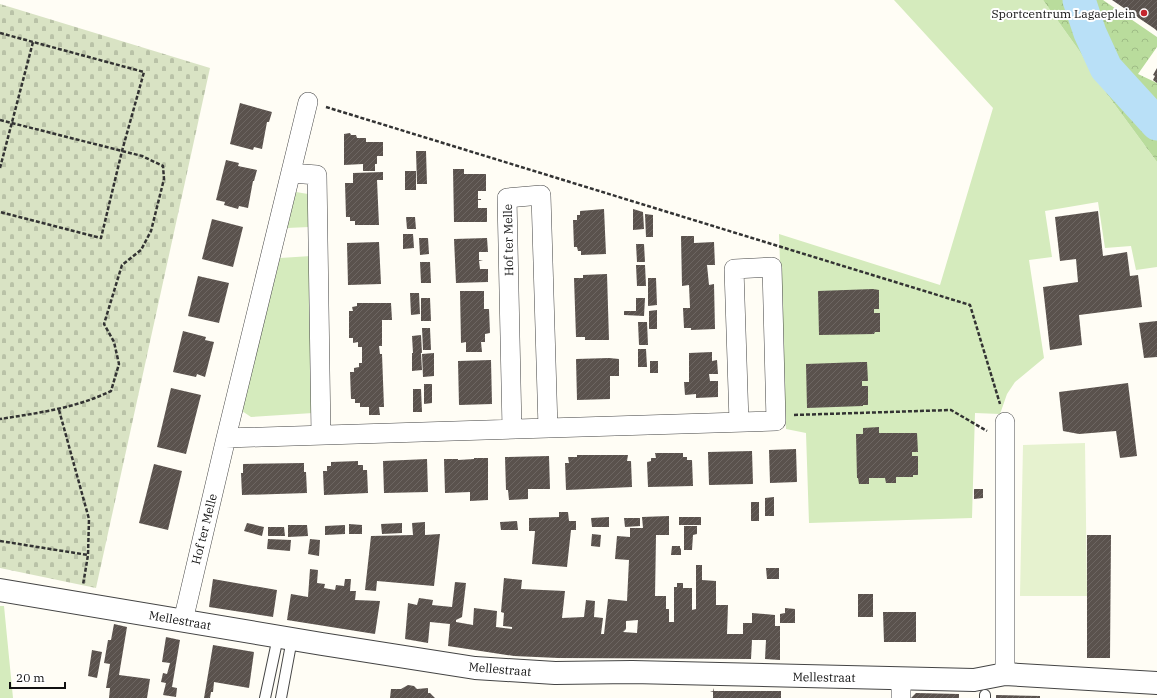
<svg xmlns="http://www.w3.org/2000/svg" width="1157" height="698" font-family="'IBM Plex Serif',serif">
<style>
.grass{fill:#d5ebbd}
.forest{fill:url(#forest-crowns)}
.cemetery{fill:url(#cemetery-stones)}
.pitch{fill:#e6f2cf}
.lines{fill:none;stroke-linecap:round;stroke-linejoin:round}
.river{stroke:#b9e0f7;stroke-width:33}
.building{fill:url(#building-hatch);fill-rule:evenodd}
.service-casing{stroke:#444;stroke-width:12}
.minor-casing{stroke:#444;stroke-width:20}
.tertiary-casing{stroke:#444;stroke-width:24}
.path{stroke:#333;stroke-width:2.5;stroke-dasharray:4 2;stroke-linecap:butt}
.service{stroke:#fff;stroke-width:10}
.minor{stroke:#fff;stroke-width:19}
.tertiary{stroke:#fff;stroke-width:22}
.poi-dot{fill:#c4262e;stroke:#fff;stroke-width:1.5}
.labels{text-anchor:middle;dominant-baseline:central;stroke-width:4;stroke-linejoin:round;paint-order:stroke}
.poi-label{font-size:12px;fill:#111;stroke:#fff;text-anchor:end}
.street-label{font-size:12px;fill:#111;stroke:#fff}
</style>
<defs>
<pattern id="forest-crowns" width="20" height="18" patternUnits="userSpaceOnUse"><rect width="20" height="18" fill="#b9dc9c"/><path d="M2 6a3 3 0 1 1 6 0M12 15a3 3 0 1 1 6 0" fill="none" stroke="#9ebc85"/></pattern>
<pattern id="cemetery-stones" width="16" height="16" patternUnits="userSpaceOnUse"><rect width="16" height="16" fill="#d9e3c4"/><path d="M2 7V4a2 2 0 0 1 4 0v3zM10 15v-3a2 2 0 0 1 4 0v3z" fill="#b9c2a7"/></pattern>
<pattern id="building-hatch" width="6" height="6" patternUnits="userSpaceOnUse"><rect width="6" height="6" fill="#5a524d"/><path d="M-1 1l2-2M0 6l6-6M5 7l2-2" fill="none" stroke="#6d6662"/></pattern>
</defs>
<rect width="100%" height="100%" fill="#fffdf5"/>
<path class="grass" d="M 894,0 L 1043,0 L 1078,49 L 1107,94 L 1157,162 L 1157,267 L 1136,270 L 1131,246 L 1105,248 L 1098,202 L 1045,211 L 1052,257 L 1029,260 L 1044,358 L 1015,382 L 1007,394 L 1000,414 L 975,413 L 972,518 L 809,523 L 806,433 L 786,429 L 779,234 L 940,285 L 993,108 Z
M 296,192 L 308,194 L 309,227 L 287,228 Z
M 311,256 L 313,413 L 251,417 L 242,411 L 280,258 Z
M 0,606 L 4,606 L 13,698 L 0,698 Z"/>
<path class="forest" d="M 1043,0 L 1103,0 L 1157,37 L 1157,47 L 1138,74 L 1157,83 L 1157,162 L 1107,94 L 1078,49 Z"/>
<path class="cemetery" d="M 0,4 L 210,68 L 96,588 L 0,568 Z"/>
<path class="pitch" d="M 1085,443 L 1087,596 L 1020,596 L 1023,445 Z"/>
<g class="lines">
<path class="river" d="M 1079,0 L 1090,33 L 1106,68 L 1157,124"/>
</g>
<path class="building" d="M 1112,0 L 1157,0 L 1157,31 L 1155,29 Z
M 1157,68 L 1157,83 L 1153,80 L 1155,76 L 1153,75 Z
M 240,103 L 272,112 L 269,122 L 267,122 L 262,149 L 254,147 L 253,150 L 230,144 Z
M 350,133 L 351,135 L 356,135 L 357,138 L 366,138 L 366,142 L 383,142 L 383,156 L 377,156 L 377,164 L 375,164 L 375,171 L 363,171 L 363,164 L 344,165 L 344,134 Z
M 416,151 L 426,151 L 427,184 L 417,184 Z
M 226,160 L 239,163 L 238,166 L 257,170 L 254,181 L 253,181 L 248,208 L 239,206 L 238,209 L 224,205 L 225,202 L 216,200 Z
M 453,169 L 464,169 L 464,174 L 486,174 L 486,191 L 478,191 L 478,199 L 481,199 L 481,200 L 478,200 L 478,208 L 487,208 L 487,222 L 454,222 Z
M 405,171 L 416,171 L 416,190 L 405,190 Z
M 383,172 L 383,180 L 377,180 L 379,225 L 355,225 L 355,221 L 350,221 L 350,217 L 346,217 L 345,183 L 353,183 L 353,173 Z
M 604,209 L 606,254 L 581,255 L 581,251 L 578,251 L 577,247 L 574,247 L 573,220 L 577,220 L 577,215 L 580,215 L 580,211 Z
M 633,209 L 643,212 L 644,229 L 633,230 Z
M 1098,211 L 1103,256 L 1127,252 L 1130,276 L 1138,275 L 1142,307 L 1079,315 L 1082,345 L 1050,350 L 1043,287 L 1078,282 L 1076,259 L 1060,261 L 1055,217 Z
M 645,214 L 653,215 L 653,237 L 646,237 Z
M 406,217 L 415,217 L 416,229 L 407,229 Z
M 212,219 L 243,227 L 233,267 L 202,259 Z
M 403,234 L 413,234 L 414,248 L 403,249 Z
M 681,236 L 694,236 L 694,243 L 714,242 L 715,265 L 707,265 L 709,285 L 714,284 L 715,329 L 691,330 L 691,328 L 684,328 L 683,308 L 690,308 L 689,285 L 682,286 Z
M 419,238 L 428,238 L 429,254 L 420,255 Z
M 487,238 L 488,252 L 479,252 L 479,260 L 483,260 L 479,261 L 480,269 L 488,269 L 488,282 L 456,283 L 454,239 Z
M 379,242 L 381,284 L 348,285 L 347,243 Z
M 636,244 L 644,244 L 645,262 L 637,262 Z
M 420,262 L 430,262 L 431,283 L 421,283 Z
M 636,265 L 645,265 L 646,286 L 637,286 Z
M 607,274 L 609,340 L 585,340 L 585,337 L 576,337 L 574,278 L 583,278 L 583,275 Z
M 198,276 L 229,283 L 219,323 L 188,316 Z
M 648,278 L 656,278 L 657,305 L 648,306 Z
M 873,289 L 879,290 L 879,309 L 874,309 L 874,313 L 880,313 L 880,332 L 875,332 L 874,334 L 819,335 L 818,291 Z
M 460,291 L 484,291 L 484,309 L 489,309 L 490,333 L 485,334 L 485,342 L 481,342 L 482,352 L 466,352 L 466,342 L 461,343 Z
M 410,293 L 419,293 L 420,314 L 411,315 Z
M 421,298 L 430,298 L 431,321 L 421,321 Z
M 636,298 L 645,298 L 644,316 L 624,315 L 624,311 L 636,311 Z
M 357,303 L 391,303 L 392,320 L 382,320 L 382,346 L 379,346 L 380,354 L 382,354 L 384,407 L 379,407 L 380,415 L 369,415 L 369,407 L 360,407 L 360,403 L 355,403 L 355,399 L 351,399 L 350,372 L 354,372 L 354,368 L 359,367 L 359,363 L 362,363 L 362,347 L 358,347 L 358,342 L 353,343 L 353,338 L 349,338 L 349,311 L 353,311 L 352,307 L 357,306 Z
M 657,310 L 657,329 L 649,329 L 649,311 Z
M 1157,321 L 1157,357 L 1144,358 L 1139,323 Z
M 638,322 L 647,322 L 648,345 L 639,345 Z
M 422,328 L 430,328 L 431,350 L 423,350 Z
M 183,331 L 206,337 L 205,340 L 214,342 L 205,377 L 197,374 L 196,377 L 173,372 Z
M 421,335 L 422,353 L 413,353 L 412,336 Z
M 638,349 L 646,349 L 647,367 L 638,367 Z
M 712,352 L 712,361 L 717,360 L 718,374 L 709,374 L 710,381 L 718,381 L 718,397 L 696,398 L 696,394 L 685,395 L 684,382 L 689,382 L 689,353 Z
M 412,353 L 421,353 L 422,370 L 412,371 Z
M 434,353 L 434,376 L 423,377 L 422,354 Z
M 609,358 L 619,359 L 619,376 L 610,376 L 610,399 L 577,400 L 576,359 Z
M 491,360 L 492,404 L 459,405 L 458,361 Z
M 650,361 L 658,361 L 658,373 L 650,373 Z
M 861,362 L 867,362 L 868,381 L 862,381 L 862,386 L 868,386 L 868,405 L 863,405 L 863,406 L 807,408 L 806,364 Z
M 1128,383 L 1137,456 L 1120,458 L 1116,431 L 1079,434 L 1063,431 L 1059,392 Z
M 424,384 L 432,384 L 432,403 L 424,404 Z
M 171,388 L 201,395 L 186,454 L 157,447 Z
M 413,389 L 421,389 L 422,412 L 413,412 Z
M 879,427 L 879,433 L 917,433 L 918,452 L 912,452 L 912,456 L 918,456 L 918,475 L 913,475 L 913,477 L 896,477 L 896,483 L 886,483 L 885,478 L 869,478 L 869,484 L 859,484 L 858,478 L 857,478 L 856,434 L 863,434 L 863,428 Z
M 796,449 L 797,482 L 770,483 L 769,450 Z
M 752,451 L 753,484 L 709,485 L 708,452 Z
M 655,453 L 683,453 L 683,457 L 687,457 L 687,460 L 692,460 L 693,486 L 648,487 L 647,462 L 651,461 L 651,458 L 656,458 Z
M 577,455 L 628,455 L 627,461 L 631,461 L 632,487 L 566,490 L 565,463 L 569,463 L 568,457 L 577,457 Z
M 549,456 L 550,489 L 528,489 L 528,499 L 509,500 L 508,490 L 506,490 L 505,457 Z
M 474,458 L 488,458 L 488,500 L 470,501 L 470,492 L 445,493 L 444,459 L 458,459 L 458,460 L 474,459 Z
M 427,459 L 428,492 L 384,493 L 383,461 Z
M 358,461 L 358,465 L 363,465 L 363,470 L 367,470 L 368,493 L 324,495 L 323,471 L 327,471 L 327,466 L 331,466 L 331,462 Z
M 304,463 L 304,472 L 306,472 L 307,493 L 242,495 L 241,473 L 243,473 L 243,464 Z
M 154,464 L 182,471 L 168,530 L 139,523 Z
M 974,489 L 983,489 L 983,498 L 974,499 Z
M 774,497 L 774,516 L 765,516 L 765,498 Z
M 751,502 L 759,502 L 759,521 L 751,521 Z
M 559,512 L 568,512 L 569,521 L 576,521 L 576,530 L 571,530 L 567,567 L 532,564 L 535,531 L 529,531 L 529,518 L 559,517 Z
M 669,516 L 669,535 L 656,535 L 655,596 L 666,596 L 666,609 L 669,609 L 669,622 L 674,622 L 674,587 L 677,587 L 677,583 L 683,583 L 683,588 L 692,588 L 692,610 L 696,609 L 696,565 L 702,565 L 702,580 L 716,581 L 716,605 L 728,605 L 727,634 L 743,634 L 743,623 L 752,623 L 752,613 L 775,615 L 775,626 L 780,626 L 780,660 L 765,659 L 766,640 L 752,640 L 751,659 L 558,658 L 514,656 L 448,646 L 450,624 L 430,622 L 428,643 L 405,639 L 408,603 L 417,605 L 419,598 L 433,600 L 432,605 L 452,607 L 455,582 L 466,583 L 462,617 L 456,620 L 456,622 L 473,625 L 474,608 L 497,611 L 496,627 L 512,629 L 512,627 L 503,626 L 504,613 L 501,612 L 504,578 L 522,580 L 521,589 L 565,591 L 562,618 L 584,617 L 586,600 L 595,601 L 594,617 L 603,618 L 601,634 L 604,634 L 608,599 L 627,601 L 629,560 L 615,559 L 617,536 L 630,537 L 630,528 L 643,528 L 642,517 ZM 638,620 L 637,633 L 623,632 L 626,629 L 626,621 Z
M 609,517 L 609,527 L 592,527 L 591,518 Z
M 679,517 L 701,517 L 701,525 L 679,525 Z
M 624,518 L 640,518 L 640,526 L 625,527 Z
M 517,521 L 518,530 L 501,530 L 500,522 Z
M 425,522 L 425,535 L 440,534 L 434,586 L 377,581 L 376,591 L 365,590 L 371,536 L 413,535 L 412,523 Z
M 247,523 L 264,527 L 262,536 L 244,531 Z
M 402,523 L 402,533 L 382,534 L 381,524 Z
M 349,524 L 362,525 L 362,534 L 349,534 Z
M 288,525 L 307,525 L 308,536 L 288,537 Z
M 345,525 L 345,534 L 325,535 L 325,526 Z
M 684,526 L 697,526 L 697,534 L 693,535 L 692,550 L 684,550 Z
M 268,527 L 284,527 L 285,536 L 268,536 Z
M 592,534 L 601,535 L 600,547 L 591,546 Z
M 1087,535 L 1111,535 L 1110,658 L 1087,658 Z
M 268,539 L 291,540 L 290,551 L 267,549 Z
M 310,539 L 320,540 L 319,556 L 308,554 Z
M 672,546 L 680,546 L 680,548 L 681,549 L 681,555 L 671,555 Z
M 766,568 L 779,568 L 779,579 L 767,579 Z
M 310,569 L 318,570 L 317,583 L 325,584 L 324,588 L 335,590 L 336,585 L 344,586 L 345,579 L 351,579 L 350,591 L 356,591 L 355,600 L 380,601 L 375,634 L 287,620 L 291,594 L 308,597 Z
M 213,579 L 277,590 L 273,617 L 209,607 Z
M 858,594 L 873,594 L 873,617 L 858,617 Z
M 785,608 L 795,609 L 795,623 L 780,623 L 780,614 L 785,613 Z
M 883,612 L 916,612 L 916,642 L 884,642 Z
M 114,624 L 127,627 L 119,675 L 150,679 L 147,698 L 109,698 L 110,688 L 106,688 L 110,664 L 104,663 L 108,640 L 111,640 Z
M 166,637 L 180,640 L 172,687 L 177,688 L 176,697 L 163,695 L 166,683 L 161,682 L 163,673 L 167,674 L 170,663 L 162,662 Z
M 213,645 L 254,652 L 249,688 L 214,682 L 213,692 L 211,692 L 210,698 L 204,698 Z
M 92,650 L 102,652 L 97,678 L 88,676 Z
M 408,685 L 414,686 L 417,689 L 428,688 L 428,693 L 430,693 L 435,698 L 390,698 L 391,689 L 401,689 Z
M 713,688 L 714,691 L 781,691 L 781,698 L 713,698 L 713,692 L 710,691 L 713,691 Z
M 916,693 L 959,694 L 959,698 L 911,698 Z
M 996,695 L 1040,696 L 1040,698 L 996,698 Z"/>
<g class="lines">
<g class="service-casing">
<path id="service" d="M 265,698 L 278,637
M 281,698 L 292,639
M 985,698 L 985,695"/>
</g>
<g class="minor-casing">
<path id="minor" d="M 291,173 L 317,175 L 321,435
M 1005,422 L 1005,674
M 512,429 L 507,198 L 541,195 L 548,428
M 226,438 L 308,102
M 183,621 L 226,438 L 776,421 L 772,267 L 734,269 L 739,422
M 901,698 L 901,679"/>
</g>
<g class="tertiary-casing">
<path id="tertiary" d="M 0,590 L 322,644 L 475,668 L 555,673 L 632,672 L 974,680 L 1005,674 L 1157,683"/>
</g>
<path class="path" d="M 0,33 L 144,72 L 122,151 L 101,238 L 0,212
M 326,107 L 970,305 L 1000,404
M 0,120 L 142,156 L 163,166 L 164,179 L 151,231 L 141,250 L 122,265 L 104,324 L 114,342 L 119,364 L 111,391 C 76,408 38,413 0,419
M 0,168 L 33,42
M 59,410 L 89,519 L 88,555 L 83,585
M 794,415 L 951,410 L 987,431
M 0,541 L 88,555"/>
<use href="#service" class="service"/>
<use href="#minor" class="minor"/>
<use href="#tertiary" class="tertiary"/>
</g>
<circle class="poi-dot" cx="1144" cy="13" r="4"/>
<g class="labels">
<g class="poi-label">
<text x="1136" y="13">Sportcentrum Lagaeplein</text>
</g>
<g class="street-label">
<text transform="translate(508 240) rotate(-91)">Hof ter Melle</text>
<text transform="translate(204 529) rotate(-76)">Hof ter Melle</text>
<text transform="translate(180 620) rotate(10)">Mellestraat</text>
<text transform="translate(500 669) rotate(5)">Mellestraat</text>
<text transform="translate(824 677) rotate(1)">Mellestraat</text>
</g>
</g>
<path d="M10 682v6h55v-6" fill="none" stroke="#111111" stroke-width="2"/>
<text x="16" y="682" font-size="12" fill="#111111" stroke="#ffffff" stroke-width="3" paint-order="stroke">20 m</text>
</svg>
